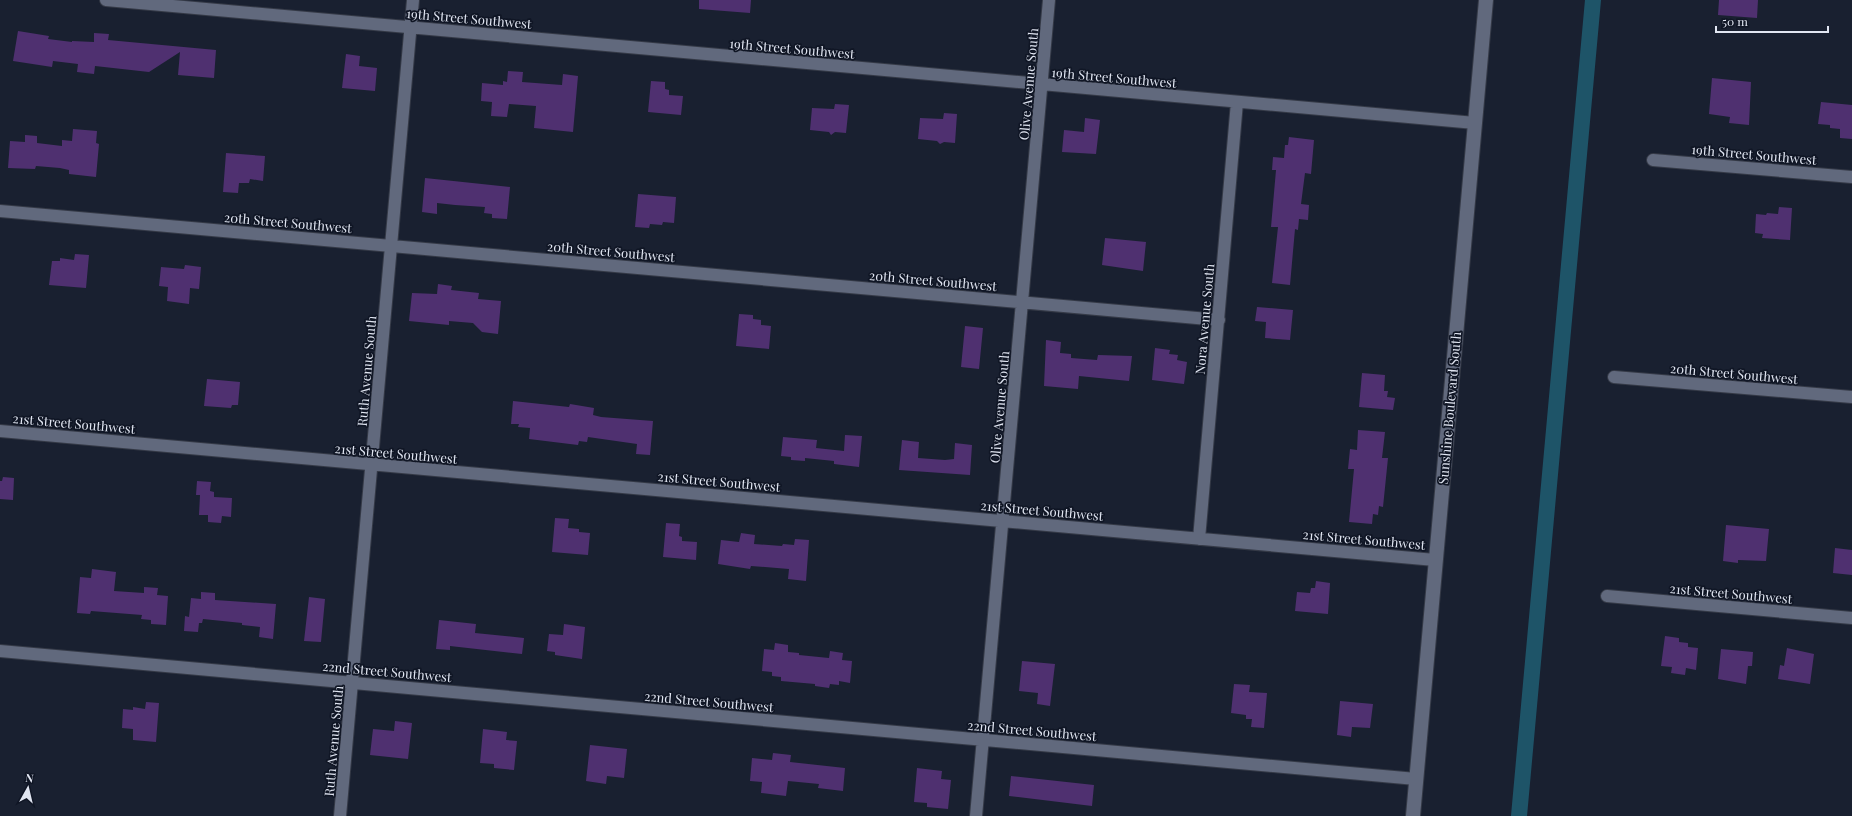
<svg xmlns="http://www.w3.org/2000/svg" width="1852" height="816" font-family="'Playfair Display',serif">
<style>
.lines{fill:none;stroke-linecap:round;stroke-linejoin:round}
.canal{stroke:#1e5468;stroke-width:16}
.building{fill:#4f3070}
.minor-casing{stroke:#353a47;stroke-width:14}
.tertiary-casing{stroke:#353a47;stroke-width:16}
.minor{stroke:#61697d;stroke-width:12}
.tertiary{stroke:#61697d;stroke-width:14}
.labels{text-anchor:middle;dominant-baseline:central;stroke-width:3.5;stroke-linejoin:round;paint-order:stroke}
.street-label{font-size:13px;fill:#e1e6f2;stroke:#101625}
</style>
<rect width="100%" height="100%" fill="#192030"/>
<g class="lines">
<path class="canal" d="M 1519,816 L 1593,0"/>
</g>
<path class="building" d="M 699,0 L 751,0 L 750,13 L 699,9 Z
M 1719,0 L 1758,0 L 1757,18 L 1718,15 Z
M 18,31 L 49,36 L 48,39 L 72,42 L 72,41 L 94,42 L 94,33 L 109,34 L 108,40 L 216,50 L 214,78 L 178,75 L 180,52 L 149,72 L 95,66 L 94,74 L 77,72 L 78,64 L 53,61 L 52,67 L 13,61 Z
M 346,54 L 360,56 L 359,66 L 377,68 L 375,91 L 342,88 Z
M 508,71 L 523,72 L 522,82 L 562,85 L 563,74 L 578,76 L 573,132 L 534,128 L 536,106 L 509,104 L 507,117 L 491,116 L 492,102 L 481,101 L 482,83 L 503,85 L 503,81 L 507,82 Z
M 1712,78 L 1751,82 L 1749,125 L 1729,123 L 1730,117 L 1709,114 Z
M 651,81 L 665,82 L 665,89 L 669,90 L 669,95 L 683,96 L 681,115 L 648,112 Z
M 1821,102 L 1852,105 L 1852,139 L 1840,138 L 1840,129 L 1830,128 L 1830,125 L 1818,124 Z
M 835,104 L 849,105 L 846,133 L 835,132 L 831,135 L 829,132 L 810,130 L 812,108 L 834,109 Z
M 944,113 L 957,114 L 955,143 L 944,142 L 940,144 L 937,141 L 918,139 L 920,118 L 943,119 Z
M 1085,118 L 1100,120 L 1096,154 L 1062,152 L 1064,130 L 1084,132 Z
M 73,129 L 97,131 L 96,143 L 99,144 L 96,177 L 69,174 L 69,170 L 60,168 L 36,166 L 35,169 L 8,168 L 10,141 L 25,142 L 25,135 L 37,136 L 37,143 L 62,146 L 62,140 L 72,141 Z
M 1289,137 L 1314,140 L 1311,174 L 1305,173 L 1301,204 L 1309,205 L 1308,220 L 1299,219 L 1298,230 L 1295,229 L 1290,285 L 1272,283 L 1278,227 L 1271,227 L 1276,170 L 1272,170 L 1273,157 L 1284,158 L 1285,145 L 1288,145 Z
M 226,153 L 265,156 L 263,181 L 250,179 L 249,183 L 239,183 L 238,193 L 223,192 Z
M 425,178 L 510,187 L 507,219 L 492,218 L 492,214 L 484,213 L 485,207 L 455,205 L 437,203 L 437,214 L 422,212 Z
M 638,194 L 676,197 L 674,223 L 663,222 L 662,225 L 650,224 L 649,228 L 635,227 Z
M 1779,207 L 1792,208 L 1790,240 L 1762,238 L 1763,234 L 1755,233 L 1756,214 L 1766,215 L 1767,213 L 1778,214 Z
M 1105,238 L 1146,242 L 1143,271 L 1102,265 Z
M 75,254 L 89,255 L 86,288 L 49,285 L 52,261 L 60,261 L 60,258 L 74,260 Z
M 185,265 L 201,267 L 199,289 L 190,288 L 189,304 L 167,301 L 168,287 L 159,286 L 161,267 L 184,269 Z
M 438,284 L 452,286 L 451,290 L 479,293 L 478,299 L 501,301 L 498,334 L 482,332 L 473,323 L 449,321 L 449,325 L 409,321 L 412,293 L 437,294 Z
M 1257,307 L 1293,310 L 1290,340 L 1265,338 L 1266,322 L 1255,321 Z
M 739,314 L 753,315 L 753,319 L 761,320 L 761,325 L 771,326 L 769,349 L 736,346 Z
M 965,326 L 983,328 L 979,369 L 961,367 Z
M 1046,340 L 1061,342 L 1060,353 L 1071,354 L 1071,358 L 1097,360 L 1098,355 L 1132,356 L 1129,381 L 1079,376 L 1078,389 L 1044,386 Z
M 1155,348 L 1170,350 L 1169,354 L 1178,355 L 1177,360 L 1187,362 L 1184,384 L 1152,380 Z
M 1362,373 L 1385,375 L 1384,391 L 1388,391 L 1387,397 L 1395,398 L 1393,410 L 1359,407 Z
M 207,379 L 240,382 L 238,405 L 232,405 L 231,408 L 204,406 Z
M 513,401 L 569,407 L 570,404 L 594,408 L 593,415 L 601,417 L 653,421 L 650,455 L 636,454 L 637,444 L 588,437 L 587,442 L 579,441 L 578,445 L 529,439 L 530,428 L 518,427 L 519,424 L 511,424 Z
M 1358,430 L 1385,432 L 1382,458 L 1388,458 L 1383,507 L 1379,506 L 1378,515 L 1373,514 L 1372,524 L 1349,522 L 1354,469 L 1348,469 L 1350,449 L 1357,450 Z
M 845,435 L 862,436 L 859,467 L 834,464 L 834,461 L 805,458 L 805,461 L 791,460 L 791,457 L 781,456 L 783,437 L 817,440 L 816,448 L 844,451 Z
M 902,440 L 919,442 L 918,458 L 945,460 L 954,459 L 955,443 L 972,445 L 970,475 L 899,470 Z
M 3,477 L 14,478 L 13,500 L 0,499 L 0,481 L 2,481 Z
M 197,481 L 211,482 L 210,491 L 214,492 L 214,497 L 232,498 L 231,517 L 222,516 L 221,523 L 208,522 L 208,515 L 199,515 L 200,495 L 196,495 Z
M 555,518 L 569,519 L 568,528 L 579,529 L 579,532 L 590,533 L 588,555 L 552,552 Z
M 666,523 L 680,524 L 679,536 L 682,537 L 682,541 L 697,542 L 696,560 L 663,557 Z
M 1726,525 L 1769,529 L 1766,561 L 1738,560 L 1738,563 L 1723,561 Z
M 741,533 L 755,535 L 754,544 L 782,546 L 783,544 L 794,545 L 795,539 L 809,540 L 806,581 L 788,579 L 789,569 L 751,566 L 750,569 L 718,564 L 721,540 L 739,542 Z
M 1835,548 L 1852,550 L 1852,575 L 1833,573 Z
M 92,569 L 116,572 L 114,591 L 144,593 L 144,587 L 158,588 L 157,595 L 168,596 L 166,625 L 151,624 L 151,620 L 141,619 L 142,615 L 91,611 L 90,614 L 77,613 L 80,577 L 91,578 Z
M 1316,581 L 1330,583 L 1328,614 L 1295,611 L 1297,592 L 1310,593 L 1311,588 L 1315,588 Z
M 201,592 L 215,593 L 215,600 L 276,604 L 273,639 L 259,637 L 260,627 L 242,625 L 242,623 L 203,619 L 202,623 L 199,623 L 198,632 L 184,631 L 185,616 L 189,617 L 191,598 L 201,599 Z
M 309,597 L 325,599 L 321,642 L 304,641 Z
M 439,620 L 476,624 L 475,633 L 524,638 L 522,654 L 450,646 L 450,650 L 436,649 Z
M 564,624 L 585,627 L 582,659 L 555,655 L 555,652 L 547,651 L 549,634 L 563,635 Z
M 1665,636 L 1679,638 L 1679,642 L 1688,643 L 1688,647 L 1698,648 L 1696,670 L 1686,668 L 1685,675 L 1671,673 L 1672,667 L 1661,666 Z
M 775,643 L 788,645 L 788,652 L 799,653 L 799,655 L 829,658 L 830,651 L 843,653 L 842,660 L 852,661 L 850,683 L 839,681 L 839,685 L 830,684 L 829,688 L 815,686 L 815,684 L 781,681 L 781,677 L 772,676 L 772,672 L 762,671 L 764,649 L 774,650 Z
M 1787,648 L 1814,654 L 1810,684 L 1778,679 L 1780,665 L 1784,666 Z
M 1721,649 L 1753,652 L 1752,666 L 1748,666 L 1746,684 L 1718,679 Z
M 1022,661 L 1055,664 L 1050,706 L 1037,704 L 1038,693 L 1019,691 Z
M 1234,684 L 1250,685 L 1249,692 L 1267,693 L 1264,728 L 1251,727 L 1252,719 L 1246,719 L 1246,715 L 1231,713 Z
M 1340,701 L 1373,704 L 1370,728 L 1352,727 L 1351,737 L 1337,735 Z
M 146,702 L 159,703 L 156,742 L 133,740 L 133,729 L 122,728 L 123,709 L 133,710 L 133,707 L 145,709 Z
M 395,721 L 412,723 L 408,759 L 370,755 L 373,729 L 394,731 Z
M 483,729 L 507,732 L 506,740 L 517,741 L 514,770 L 494,768 L 494,764 L 480,763 Z
M 590,745 L 627,749 L 624,778 L 607,776 L 606,784 L 586,781 Z
M 773,753 L 791,755 L 790,762 L 845,768 L 843,791 L 818,788 L 819,784 L 788,781 L 786,796 L 761,793 L 762,782 L 750,781 L 752,758 L 772,760 Z
M 917,768 L 942,771 L 941,779 L 951,780 L 948,809 L 927,807 L 927,803 L 914,802 Z
M 1011,776 L 1094,785 L 1092,806 L 1009,796 Z"/>
<g class="lines">
<g class="minor-casing">
<path id="minor" d="M 106,0 L 1475,123
M 1653,160 L 1852,177
M 0,211 L 1219,320
M 1614,377 L 1852,397
M 0,431 L 1435,560
M 1199,539 L 1237,102
M 1607,596 L 1852,618
M 0,651 L 1416,779
M 340,816 L 413,0
M 976,816 L 1049,0"/>
</g>
<g class="tertiary-casing">
<path id="tertiary" d="M 1413,816 L 1486,0"/>
</g>
<use href="#minor" class="minor"/>
<use href="#tertiary" class="tertiary"/>
</g>
<g class="labels">
<g class="street-label">
<text transform="translate(469 18) rotate(5)">19th Street Southwest</text>
<text transform="translate(792 48) rotate(5)">19th Street Southwest</text>
<text transform="translate(1114 77) rotate(5)">19th Street Southwest</text>
<text transform="translate(1028 84) rotate(-85)">Olive Avenue South</text>
<text transform="translate(1754 154) rotate(5)">19th Street Southwest</text>
<text transform="translate(288 222) rotate(5)">20th Street Southwest</text>
<text transform="translate(611 251) rotate(5)">20th Street Southwest</text>
<text transform="translate(933 280) rotate(5)">20th Street Southwest</text>
<text transform="translate(1204 319) rotate(-85)">Nora Avenue South</text>
<text transform="translate(366 371) rotate(-85)">Ruth Avenue South</text>
<text transform="translate(1734 373) rotate(5)">20th Street Southwest</text>
<text transform="translate(999 407) rotate(-85)">Olive Avenue South</text>
<text transform="translate(1449 408) rotate(-85)">Sunshine Boulevard South</text>
<text transform="translate(74 423) rotate(5)">21st Street Southwest</text>
<text transform="translate(396 453) rotate(5)">21st Street Southwest</text>
<text transform="translate(719 481) rotate(5)">21st Street Southwest</text>
<text transform="translate(1042 510) rotate(5)">21st Street Southwest</text>
<text transform="translate(1364 539) rotate(5)">21st Street Southwest</text>
<text transform="translate(1731 593) rotate(5)">21st Street Southwest</text>
<text transform="translate(387 671) rotate(5)">22nd Street Southwest</text>
<text transform="translate(709 701) rotate(5)">22nd Street Southwest</text>
<text transform="translate(1032 730) rotate(5)">22nd Street Southwest</text>
<text transform="translate(333 741) rotate(-85)">Ruth Avenue South</text>
</g>
</g>
<g transform="translate(28 788) rotate(8)" stroke="#101625" stroke-width="3" paint-order="stroke">
<path d="M0-3L7 15L0 10L-7 15Z" fill="#e1e6f2"/>
<text y="-6" font-size="11" font-weight="bold" text-anchor="middle" fill="#e1e6f2">N</text>
</g>
<path d="M1716 26v6h112v-6" fill="none" stroke="#e1e6f2" stroke-width="2"/>
<text x="1722" y="26" font-size="12" fill="#e1e6f2" stroke="#101625" stroke-width="3" paint-order="stroke">50 m</text>
</svg>
